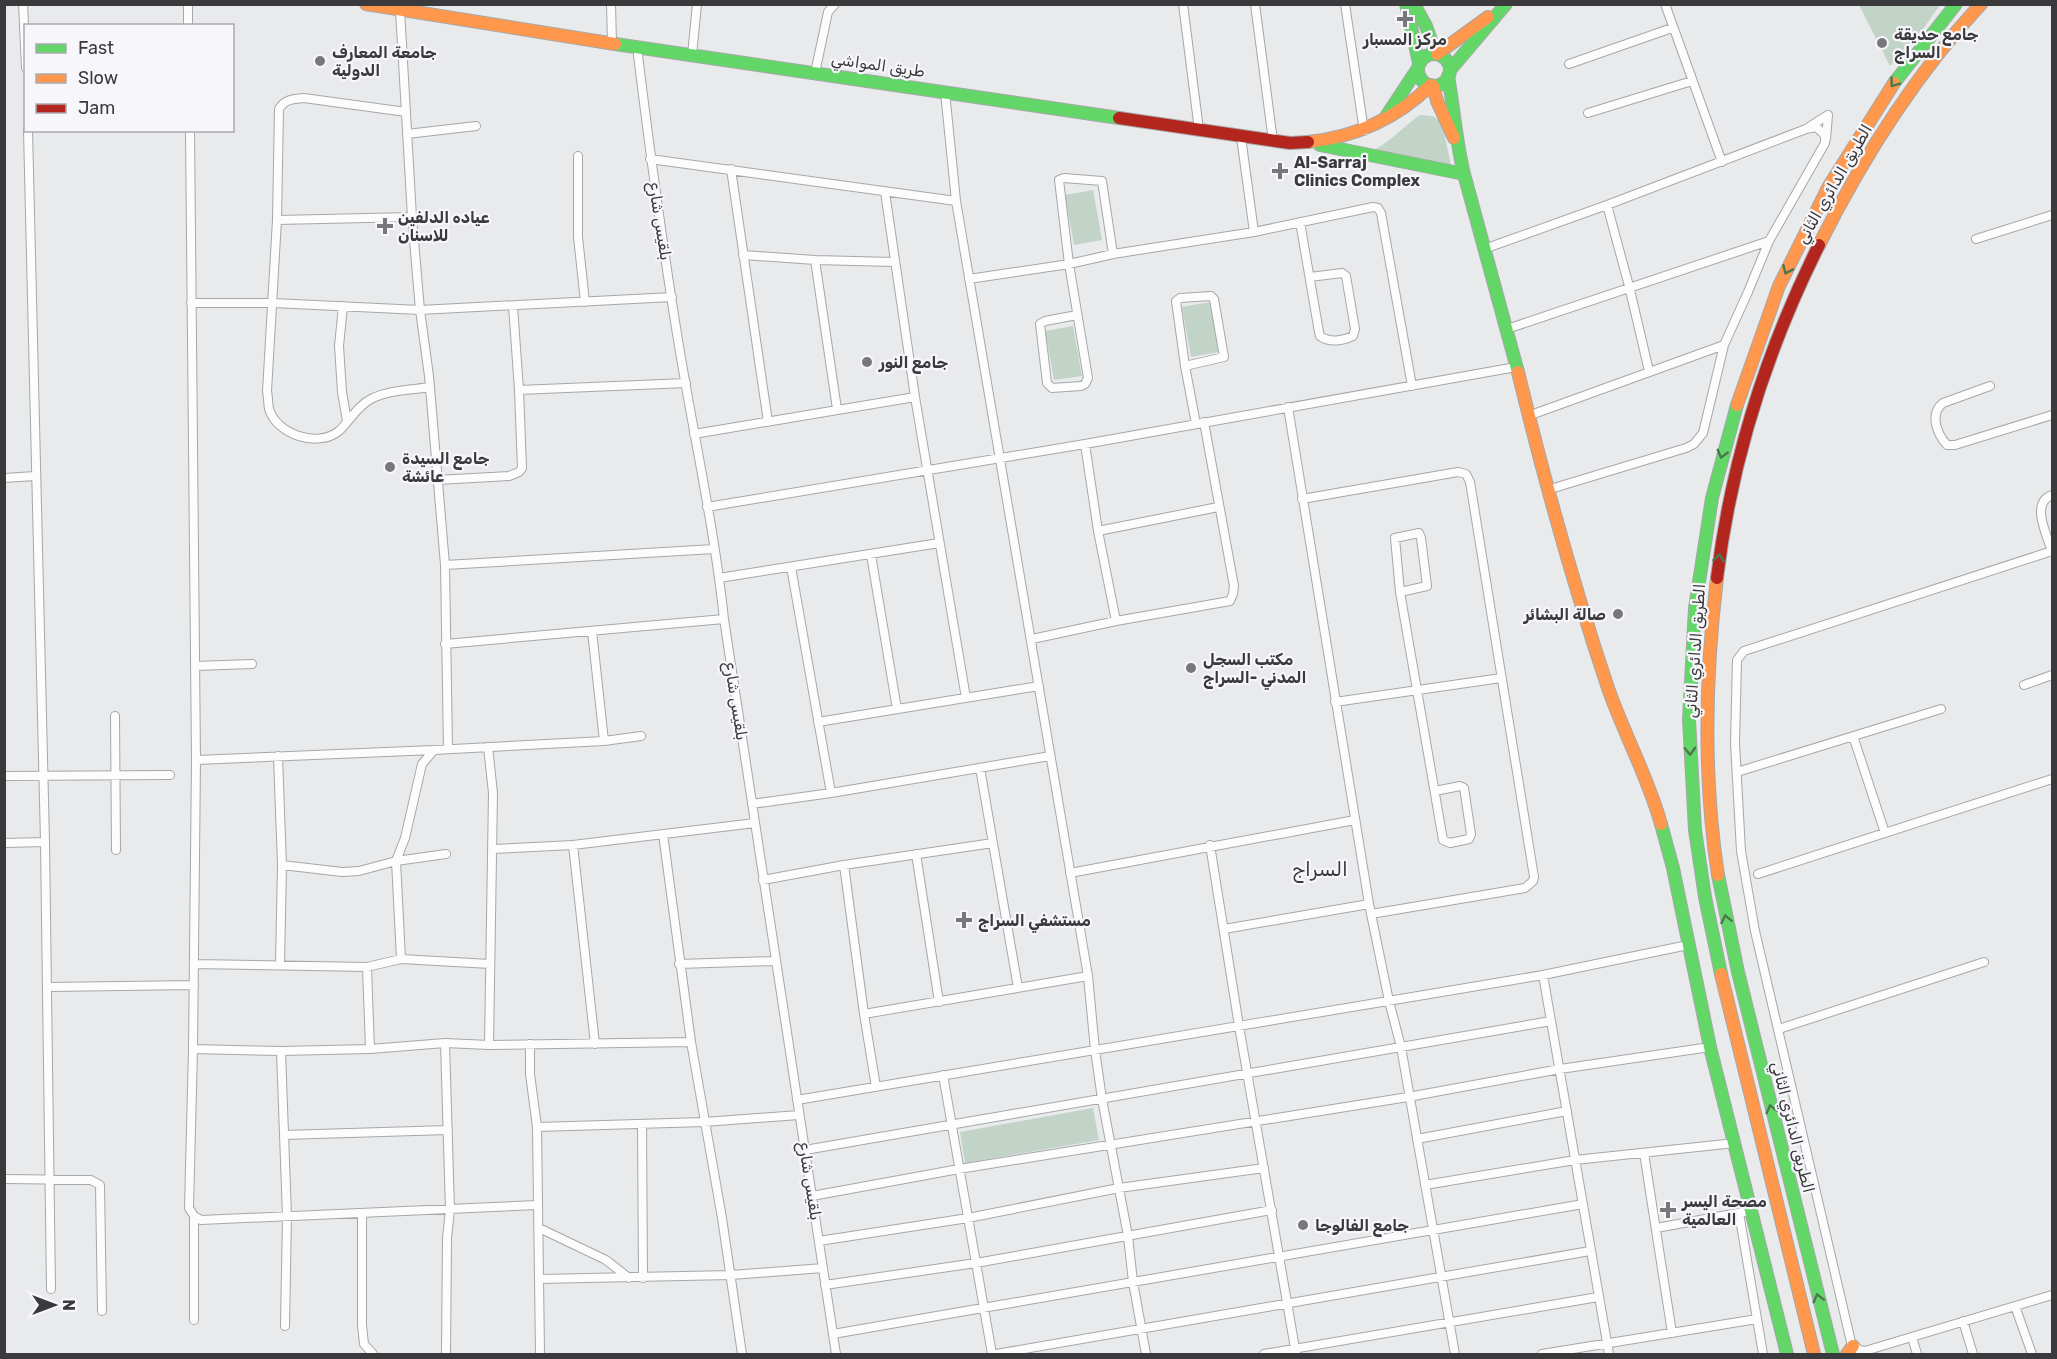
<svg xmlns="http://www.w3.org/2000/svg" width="2057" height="1359" font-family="Rubik,'Noto Naskh Arabic',sans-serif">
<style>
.green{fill:#c2d3c7}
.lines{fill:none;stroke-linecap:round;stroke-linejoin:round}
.street-casing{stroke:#a6a7a8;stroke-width:10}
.fast-casing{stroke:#a6a7a8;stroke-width:14}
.slow-casing{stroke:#a6a7a8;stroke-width:14}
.jam-casing{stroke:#a6a7a8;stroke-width:14}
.street{stroke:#fcfcfc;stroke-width:8}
.fast{stroke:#63d668;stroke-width:12}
.slow{stroke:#ff974d;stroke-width:12}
.jam{stroke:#b3261e;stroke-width:12}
.oneway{stroke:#4a784e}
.poi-dot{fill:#77787a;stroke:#f6f6fb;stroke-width:2}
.labels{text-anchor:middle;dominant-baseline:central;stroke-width:4.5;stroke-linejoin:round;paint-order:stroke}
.poi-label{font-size:16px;font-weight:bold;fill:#3a3a3c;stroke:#f6f6fb;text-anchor:start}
.street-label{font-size:16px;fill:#3a3a3c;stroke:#f6f6fb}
.quarter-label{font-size:20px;fill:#3a3a3c;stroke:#f6f6fb}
</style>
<rect width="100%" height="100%" fill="#e9eaec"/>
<path class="green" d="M 1859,5 L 1940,5 L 1918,36 L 1890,66 Z
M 1420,115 L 1433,116 L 1442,123 L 1452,170 L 1368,153 C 1389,144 1402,127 1420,115 Z
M 1093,190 L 1102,240 L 1074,245 L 1065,195 Z
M 1210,302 L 1219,352 L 1191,357 L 1182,307 Z
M 1073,326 L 1082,376 L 1054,380 L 1045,331 Z
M 1093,1108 L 1099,1140 L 965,1163 L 960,1132 Z"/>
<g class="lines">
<g class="street-casing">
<path id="street" d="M 23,4 L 26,68
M 188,4 L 188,26
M 611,4 L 612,43
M 1183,4 L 1199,130
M 1255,4 L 1273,141
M 1345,4 L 1364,131
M 1665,4 L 1722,162
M 400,10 L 412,217 L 420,310 L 429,376 L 445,565 L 448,749
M 637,47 C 649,145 662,242 678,340 C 693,433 714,525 724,619 L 836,1354
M 692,55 L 697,4
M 1569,64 L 1672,28
M 815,73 L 828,12 L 835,4
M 945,92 L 956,201 L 1088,976 L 1095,1050 L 1102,1099 L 1128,1236 L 1133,1282 L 1146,1354
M 406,112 L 304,98 C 293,99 285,99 279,109 L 277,220 L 267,391 C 268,396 268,403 269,409 C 277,435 318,448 339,431 C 350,421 357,406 371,399 C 388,390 411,390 430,387
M 1588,113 L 1692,81
M 1809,127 L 1828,115 L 1826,139
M 28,130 L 45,842 L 51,1289
M 190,130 L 196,760 L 193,1049 L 189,1208 L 194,1216 L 201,1220 L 537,1205
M 407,134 L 476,126
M 1241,137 L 1254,232
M 578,156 L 578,237 L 585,302
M 650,159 L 956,201
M 731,169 L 768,422
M 885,192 L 915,397 L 966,698
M 1607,205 L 1629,286 L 1649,371
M 277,220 L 412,217
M 1300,222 L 1319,332 L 1320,336 C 1329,343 1343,341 1353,336 L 1355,329 L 1346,276 L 1342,273 L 1310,277
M 1976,239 L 2052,215
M 1484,249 L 1607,205 L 1806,129 L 1816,127 L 1825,135 L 1825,143 L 1769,241 L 1748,292 L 1724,345 L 1703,433 L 1694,444 L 1686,448 L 1547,490
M 743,255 L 815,260 L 894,262
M 815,260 L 837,409
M 969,279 L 1069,264 L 1113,254 L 1254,232 L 1373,207 L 1378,208 L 1381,213 L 1412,386
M 191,303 L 273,303 L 420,310 L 672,297
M 343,306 L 339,346 L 342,392 L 347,421
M 1077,315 L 1045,321 L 1040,324 L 1047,383 L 1052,388 L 1081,386 L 1085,384 L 1088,378 L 1069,264 L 1059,180 L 1064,178 L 1102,181 L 1113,254
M 1507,329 L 1769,241
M 1185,366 L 1224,357 L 1214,299 L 1211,296 L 1180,298 L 1176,301 L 1185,366 L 1196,424
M 1990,386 L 1943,403 C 1929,414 1937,434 1947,445 L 1955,445 L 2052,415
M 519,390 L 686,383
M 1288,407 L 1369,904 L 1389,1001 L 1401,1047 L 1455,1354
M 1528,416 L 1724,345
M 694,434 L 915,397
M 1085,444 L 1098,531 L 1116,621
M 4,478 L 35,476
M 437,480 L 509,476 L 519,472 L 522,468 L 519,390 L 513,306
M 1302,499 L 1458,472 L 1466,474 L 1470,482 L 1534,877 L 1533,881 L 1525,888 L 1371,914
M 707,507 L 1085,444 L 1516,367
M 1098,531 L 1218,507
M 2052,551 L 1744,651 L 1737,660 L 1735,743 L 1741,851 L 1755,931 L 1851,1342 L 1859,1350 L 1865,1351 L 2052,1295
M 2052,552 C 2047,535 2030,503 2052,495
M 871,555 L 897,709
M 445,565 L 714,549
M 791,567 L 831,793
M 719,578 L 939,543
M 1400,592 L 1427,586 L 1421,538 L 1419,533 L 1395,538 L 1400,592 L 1443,840 L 1450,843 L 1469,839 L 1471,834 L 1464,788 L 1460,786 L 1435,791
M 592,631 L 604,741
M 1032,639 L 1116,621 L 1230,601 L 1233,594 L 1234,586 L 1204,422
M 445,644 L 724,619
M 195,666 L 252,664
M 2024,685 L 2052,675
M 1335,702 L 1501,678
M 115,716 L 116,850
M 818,722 L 1039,686
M 1853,736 L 1885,833
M 488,747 L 493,793 L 489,1045
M 278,756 L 282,865 L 280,964
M 196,760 L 434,750 L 604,741 L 641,736
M 980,768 L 1018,988
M 1737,772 L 1941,709
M 4,776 L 170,775
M 752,804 L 831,793 L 1050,756
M 663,834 L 691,1042 L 722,1218 L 742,1354
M 4,843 L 45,842
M 573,845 L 595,1044
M 1210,845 L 1239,1026 L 1296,1354
M 493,849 L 573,845 L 755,823
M 916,854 L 939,1002
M 282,865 L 342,872 L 359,871 L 396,861 L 446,854
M 844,865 L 864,1014 L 876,1087
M 1070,873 L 1355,820
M 1758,874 L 2052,779
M 763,880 L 844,865 L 993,843
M 1224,929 L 1369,904
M 401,959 L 396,861 L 405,838 L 422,764 L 434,750
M 194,964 L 367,967 L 401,959 L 490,964
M 679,964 L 776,961
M 367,967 L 370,1049
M 1543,975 L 1609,1354
M 48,987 L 194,985
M 864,1014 L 1088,976
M 1779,1029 L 1984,962
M 445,1043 L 450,1210 L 447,1238 L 446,1354
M 530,1044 L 530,1074 L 537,1127 L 540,1354
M 193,1049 L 281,1051 L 370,1049 L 445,1043 L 489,1045 L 691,1042
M 281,1051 L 287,1217 L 285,1326
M 943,1075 L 992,1354
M 797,1100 L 1543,975 L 1688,945
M 642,1124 L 643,1278
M 537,1127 L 704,1122 L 799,1115
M 284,1135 L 448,1130
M 1417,1139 L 1567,1111
M 805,1150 L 1551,1021
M 1644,1153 L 1672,1333
M 4,1179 L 91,1180 L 100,1185 L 102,1311
M 1425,1185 L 1575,1160 L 1735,1143
M 812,1196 L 959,1169 L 1408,1097 L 1560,1069 L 1710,1047
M 1739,1213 L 1763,1354
M 362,1214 L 362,1325 L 364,1344 L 373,1354
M 194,1216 L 194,1320
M 539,1228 L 606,1260 L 629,1278
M 1656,1228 L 1744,1212
M 819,1241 L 968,1218 L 1119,1188 L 1264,1168
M 539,1279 L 731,1275 L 823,1268
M 825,1285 L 976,1263 L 1272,1210
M 2015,1306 L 2032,1354
M 1963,1321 L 1973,1354
M 833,1334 L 1583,1204
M 1912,1337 L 1917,1354
M 996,1354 L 1590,1251
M 1264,1354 L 1598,1297
M 1542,1354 L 1757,1319"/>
</g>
<g class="fast-casing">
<path id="fast" d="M 1406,4 L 1419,63
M 1414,4 L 1426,26 L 1436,54
M 615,44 L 1119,118
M1418 70a16 16 0 1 1 32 0a16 16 0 1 1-32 0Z
M 1450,70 L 1506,4
M 1448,76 C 1454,109 1456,142 1464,174 L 1518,372
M 1894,83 L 1956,4
M 1387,115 L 1418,68
M 1320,145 L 1464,174
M 1661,824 L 1673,868 L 1710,1047 L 1787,1354
M 1718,875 L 1738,972 L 1833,1354
M 1721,974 L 1705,897 L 1695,830 L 1689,719 L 1695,608 L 1712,498 L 1737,405"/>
</g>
<g class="slow-casing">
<path id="slow" d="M 366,4 L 615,44
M 1437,54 L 1488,17
M 1433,86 L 1437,101 L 1454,138
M 1308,142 C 1356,137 1396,119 1431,85
M 1819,245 C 1862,159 1915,75 1981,4
M 1518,372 C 1544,479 1573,584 1608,688 C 1624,734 1648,777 1661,824
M 1737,405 L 1779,286 L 1829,186 L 1894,83
M 1717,578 C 1705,677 1703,777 1718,875
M 1721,974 L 1814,1354
M 1847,1354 L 1853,1346"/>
</g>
<g class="jam-casing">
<path id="jam" d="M 1119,118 L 1290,143 L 1308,142
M 1717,578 C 1731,463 1767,349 1819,245"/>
</g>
<use href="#street" class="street"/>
<use href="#fast" class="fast"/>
<use href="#slow" class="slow"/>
<use href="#jam" class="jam"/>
</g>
<defs><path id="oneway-chevron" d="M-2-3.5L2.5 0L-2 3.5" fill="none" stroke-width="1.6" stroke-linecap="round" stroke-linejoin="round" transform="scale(1.5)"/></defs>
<g class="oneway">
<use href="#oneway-chevron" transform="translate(1894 83) rotate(126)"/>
<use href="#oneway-chevron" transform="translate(1787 270) rotate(114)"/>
<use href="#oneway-chevron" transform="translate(1722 454) rotate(105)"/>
<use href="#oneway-chevron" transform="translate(1719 558) rotate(-82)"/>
<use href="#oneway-chevron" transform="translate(1690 751) rotate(88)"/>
<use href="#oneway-chevron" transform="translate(1726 919) rotate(-102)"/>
<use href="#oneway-chevron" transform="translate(1771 1109) rotate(-104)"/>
<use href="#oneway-chevron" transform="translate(1818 1298) rotate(-104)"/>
</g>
<g class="poi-dot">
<path d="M1402 10h6v6h6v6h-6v6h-6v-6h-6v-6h6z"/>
<circle cx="1882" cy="43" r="6"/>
<circle cx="320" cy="61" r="6"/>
<path d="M1277 162h6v6h6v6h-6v6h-6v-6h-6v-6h6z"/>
<path d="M382 217h6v6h6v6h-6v6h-6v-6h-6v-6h6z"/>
<circle cx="867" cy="362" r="6"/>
<circle cx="390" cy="467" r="6"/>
<circle cx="1618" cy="614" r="6"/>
<circle cx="1191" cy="668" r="6"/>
<path d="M961 911h6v6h6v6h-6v6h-6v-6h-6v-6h6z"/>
<path d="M1665 1201h6v6h6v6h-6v6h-6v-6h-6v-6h6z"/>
<circle cx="1303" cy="1225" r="6"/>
</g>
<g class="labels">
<g class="poi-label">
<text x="1894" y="34">جامع حديقة<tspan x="1894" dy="18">السراج</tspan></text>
<text x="1405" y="39" text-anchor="middle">مركز المسبار</text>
<text x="332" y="52">جامعة المعارف<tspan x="332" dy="18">الدولية</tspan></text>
<text x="1294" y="162">Al-Sarraj<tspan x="1294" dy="18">Clinics Complex</tspan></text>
<text x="398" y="217">عياده الدلفين<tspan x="398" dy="18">للاسنان</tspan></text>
<text x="879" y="362">جامع النور</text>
<text x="402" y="458">جامع السيدة<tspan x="402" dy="18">عائشة</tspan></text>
<text x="1606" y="614" text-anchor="end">صالة البشائر</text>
<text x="1203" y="659">مكتب السجل<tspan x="1203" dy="18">المدني -السراج</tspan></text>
<text x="978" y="920">مستشفي السراج</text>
<text x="1682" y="1201">مصحة اليسر<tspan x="1682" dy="18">العالمية</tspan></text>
<text x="1315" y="1225">جامع الفالوجا</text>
</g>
<g class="street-label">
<text transform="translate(878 65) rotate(8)">طريق المواشي</text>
<text transform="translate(1834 184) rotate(-60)">الطريق الدائري الثاني</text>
<text transform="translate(660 221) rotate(81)">بلقيس شارع</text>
<text transform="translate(1695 651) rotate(-86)">الطريق الدائري الثاني</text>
<text transform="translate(736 701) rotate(81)">بلقيس شارع</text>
<text transform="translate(1793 1127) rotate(76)">الطريق الدائري الثاني</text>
<text transform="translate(810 1181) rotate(81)">بلقيس شارع</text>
</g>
<g class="quarter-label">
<text x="1320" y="869">السراج</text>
</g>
</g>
<rect width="2057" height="1359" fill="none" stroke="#3a3a3c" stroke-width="12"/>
<rect x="24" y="24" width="210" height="108" fill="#f6f6fb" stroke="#ababaf" stroke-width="1.5"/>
<rect x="36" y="44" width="30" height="9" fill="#63d668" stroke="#ababaf" stroke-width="1.5"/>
<text x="78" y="54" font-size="18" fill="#3a3a3c">Fast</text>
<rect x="36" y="74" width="30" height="9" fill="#ff974d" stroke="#ababaf" stroke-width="1.5"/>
<text x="78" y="84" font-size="18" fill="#3a3a3c">Slow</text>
<rect x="36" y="104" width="30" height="9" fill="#b3261e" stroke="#ababaf" stroke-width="1.5"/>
<text x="78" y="114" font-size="18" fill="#3a3a3c">Jam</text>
<g transform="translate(54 1305) rotate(90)" stroke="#f6f6fb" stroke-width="4.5" paint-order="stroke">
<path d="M0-4.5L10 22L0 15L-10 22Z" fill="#3a3a3c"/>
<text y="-9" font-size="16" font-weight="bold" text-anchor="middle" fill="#3a3a3c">N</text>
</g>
</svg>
